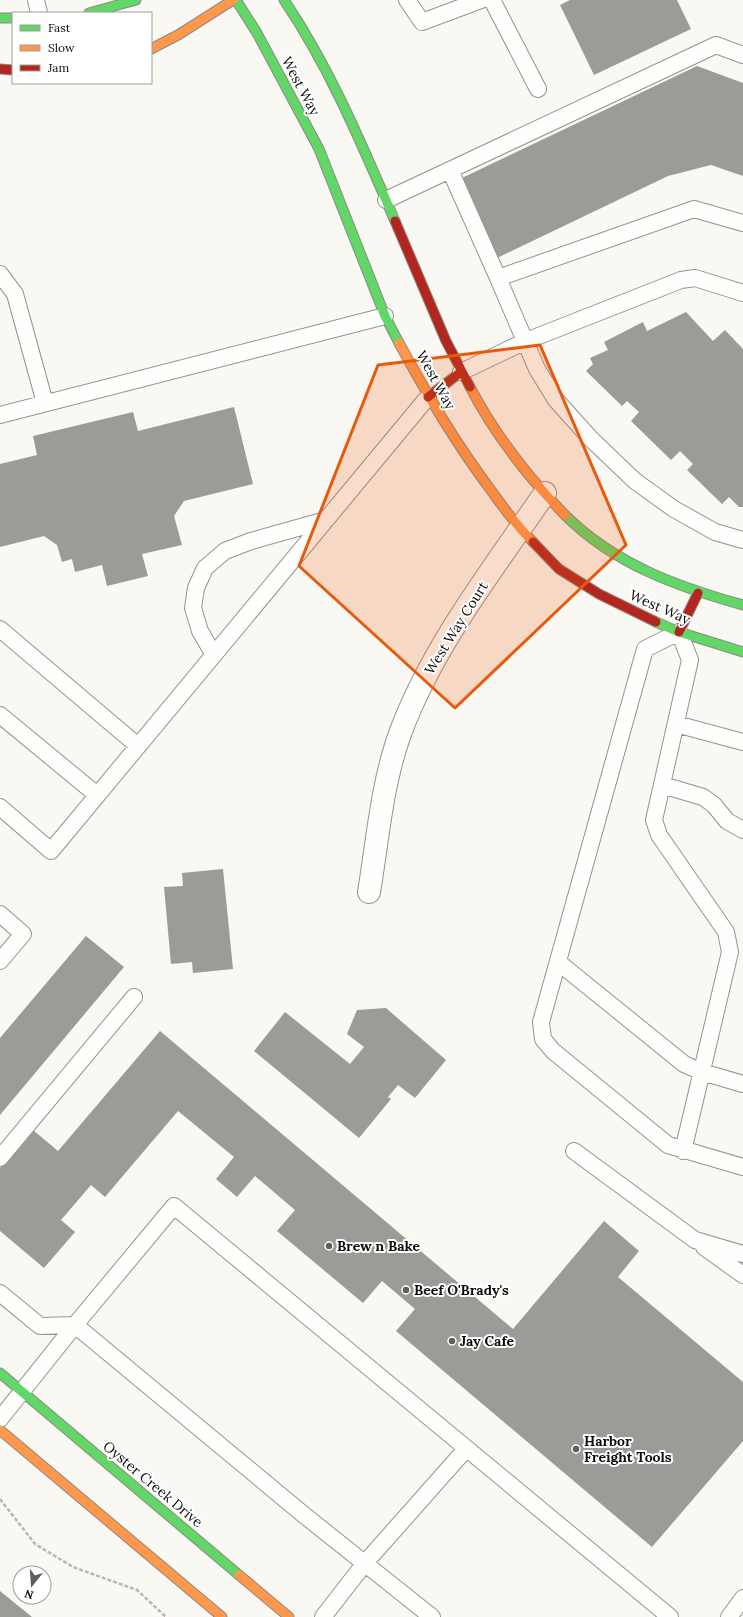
<svg xmlns="http://www.w3.org/2000/svg" width="743" height="1617" font-family="Lora,serif">
<style>
.building{fill:#9d9b98}
.lines{fill:none;stroke-linecap:round;stroke-linejoin:round}
.lane-casing{stroke:#949391;stroke-width:18}
.street-casing{stroke:#949391;stroke-width:24}
.fast-casing{stroke:#8a8987;stroke-width:11}
.slow-casing{stroke:#8a8987;stroke-width:11}
.jam-casing{stroke:#8a8987;stroke-width:11}
.path{stroke:#b8b7b7;stroke-width:2.5;stroke-dasharray:4 2;stroke-linecap:butt}
.lane{stroke:#fefefd;stroke-width:16}
.street{stroke:#fefefd;stroke-width:22}
.fast{stroke:#63d668;stroke-width:9}
.slow{stroke:#ff974d;stroke-width:9}
.jam{stroke:#b3261e;stroke-width:9}
.marked{fill:#e8590c;fill-opacity:0.2;stroke:#e8590c;stroke-width:3;stroke-linejoin:round}
.poi-dot{fill:#605f5e;stroke:#fff;stroke-width:1.5}
.labels{text-anchor:middle;dominant-baseline:central;stroke-width:4;stroke-linejoin:round;paint-order:stroke}
.street-label{font-size:14px;fill:#0d0d0d;stroke:#fff}
.poi-label{font-size:14px;font-weight:bold;fill:#0d0d0d;stroke:#fff;text-anchor:start}
</style>
<rect width="100%" height="100%" fill="#faf8f3"/>
<path class="building" d="M 570,0 L 677,0 L 691,29 L 594,75 L 560,5 Z
M 697,66 L 743,83 L 743,176 L 711,165 L 668,176 L 497,258 L 462,178 Z
M 686,312 L 713,341 L 725,330 L 743,349 L 743,507 L 739,507 L 729,497 L 722,504 L 687,470 L 693,464 L 680,451 L 671,460 L 631,421 L 639,412 L 627,401 L 622,406 L 586,371 L 593,364 L 590,358 L 608,350 L 604,342 L 643,322 L 647,331 Z
M 234,407 L 253,484 L 184,501 L 174,516 L 182,545 L 142,554 L 148,576 L 107,586 L 102,565 L 75,572 L 72,559 L 62,562 L 57,545 L 44,536 L 0,547 L 0,464 L 37,455 L 33,436 L 133,412 L 138,431 Z
M 223,869 L 233,969 L 193,973 L 192,962 L 171,964 L 164,887 L 183,886 L 182,873 Z
M 86,936 L 124,967 L 0,1115 L 0,1038 Z
M 386,1008 L 446,1060 L 415,1098 L 398,1085 L 388,1097 L 391,1099 L 359,1138 L 254,1051 L 285,1012 L 350,1064 L 364,1047 L 347,1034 L 357,1010 Z
M 160,1031 L 513,1329 L 604,1221 L 639,1251 L 618,1277 L 743,1382 L 743,1441 L 652,1547 L 396,1331 L 415,1309 L 382,1281 L 363,1303 L 277,1231 L 295,1210 L 255,1176 L 237,1197 L 216,1179 L 234,1157 L 178,1111 L 105,1197 L 91,1185 L 61,1220 L 75,1232 L 44,1268 L 0,1231 L 0,1168 L 33,1130 L 58,1151 Z
M 0,1591 L 32,1617 L 0,1617 Z"/>
<g class="lines">
<g class="lane-casing">
<path id="lane" d="M 36,0 L 39,13
M 407,0 L 422,22 L 481,0
M 492,0 L 538,89
M 450,170 L 498,278
M 386,200 L 716,45 L 743,55
M 743,223 L 694,209 L 498,278 L 537,369 L 556,400 L 591,439 L 635,481 L 674,509 L 715,532 L 743,540
M 0,274 L 15,294 L 45,403
M 461,372 L 526,341 L 681,280 L 695,278 L 743,293
M 0,415 L 385,316
M 0,629 L 138,746
M 214,655 L 200,631 L 193,608 L 196,588 L 205,568 L 225,551 L 251,541 L 326,520
M 0,715 L 97,795
M 676,724 L 743,742
M 662,785 L 703,797 L 714,805 L 727,821 L 743,830
M 0,807 L 51,851 L 428,397
M 0,914 L 23,934 L 0,961
M 558,962 L 684,1064 L 702,1072 L 743,1084
M 574,1151 L 695,1240 L 743,1254
M 683,1151 L 730,952 L 726,932 L 659,835 L 654,820 L 690,660 L 679,632 L 645,649 L 541,1022 L 543,1039 L 553,1051 L 668,1145 L 743,1167
M 0,1158 L 134,997
M 704,1247 L 743,1275
M 0,1293 L 40,1326 L 75,1325 L 304,1515 L 432,1617
M 0,1419 L 75,1325 L 174,1206 L 670,1617
M 323,1617 L 365,1563 L 466,1449
M 729,1617 L 743,1598"/>
</g>
<g class="street-casing">
<path id="street" d="M 369,892 C 378,838 382,782 401,731 C 433,646 493,569 545,493"/>
</g>
<g class="fast-casing">
<path id="fast" d="M 236,0 L 257,33 L 319,149 L 385,316 L 399,343
M 284,0 C 330,68 362,145 395,221
M 89,13 L 136,0
M 0,18 L 13,18
M 565,515 C 614,564 678,587 743,605
M 656,622 L 679,632 L 743,652
M 0,1373 L 239,1575"/>
</g>
<g class="slow-casing">
<path id="slow" d="M 151,49 L 178,35 L 233,0
M 399,343 C 428,396 456,444 493,493 C 505,510 518,527 533,542
M 470,387 C 495,435 528,477 565,515
M 0,1430 L 222,1617
M 239,1575 L 289,1617"/>
</g>
<g class="jam-casing">
<path id="jam" d="M 0,69 L 13,70
M 395,221 L 446,341 L 470,387
M 428,397 L 461,372
M 533,542 L 559,569 L 599,594 L 656,622
M 679,632 L 698,593"/>
</g>
<path class="path" d="M 0,1499 L 35,1544 L 73,1567 L 137,1590 L 166,1617"/>
<use href="#lane" class="lane"/>
<use href="#street" class="street"/>
<use href="#fast" class="fast"/>
<use href="#slow" class="slow"/>
<use href="#jam" class="jam"/>
</g>
<path class="marked" d="M 540,345 L 626,545 L 455,708 L 299,566 L 378,365 Z"/>
<g class="poi-dot">
<circle cx="329" cy="1246" r="4"/>
<circle cx="406" cy="1290" r="4"/>
<circle cx="452" cy="1341" r="4"/>
<circle cx="576" cy="1449" r="4"/>
</g>
<g class="labels">
<g class="street-label">
<text transform="translate(301 86) rotate(62)">West Way</text>
<text transform="translate(436 380) rotate(61)">West Way</text>
<text transform="translate(660 607) rotate(24)">West Way</text>
<text transform="translate(456 628) rotate(-58)">West Way Court</text>
<text transform="translate(153 1484) rotate(40)">Oyster Creek Drive</text>
</g>
<g class="poi-label">
<text x="337" y="1246">Brew n Bake</text>
<text x="414" y="1290">Beef O'Brady's</text>
<text x="460" y="1341">Jay Cafe</text>
<text x="584" y="1441">Harbor<tspan x="584" dy="16">Freight Tools</tspan></text>
</g>
</g>
<rect x="12" y="12" width="140" height="72" fill="#ffffff" stroke="#9e9e9e"/>
<rect x="20" y="25" width="20" height="6" fill="#63d668" stroke="#9e9e9e"/>
<text x="48" y="32" font-size="12" fill="#0d0d0d">Fast</text>
<rect x="20" y="45" width="20" height="6" fill="#ff974d" stroke="#9e9e9e"/>
<text x="48" y="52" font-size="12" fill="#0d0d0d">Slow</text>
<rect x="20" y="65" width="20" height="6" fill="#b3261e" stroke="#9e9e9e"/>
<text x="48" y="72" font-size="12" fill="#0d0d0d">Jam</text>
<g transform="translate(32 1585) rotate(197)"><circle r="19" fill="#ffffff" stroke="#9e9e9e"/>
<path d="M0-3L7 15L0 10L-7 15Z" fill="#605f5e"/>
<text y="-6" font-size="11" font-weight="bold" text-anchor="middle" fill="#0d0d0d">N</text>
</g>
</svg>
